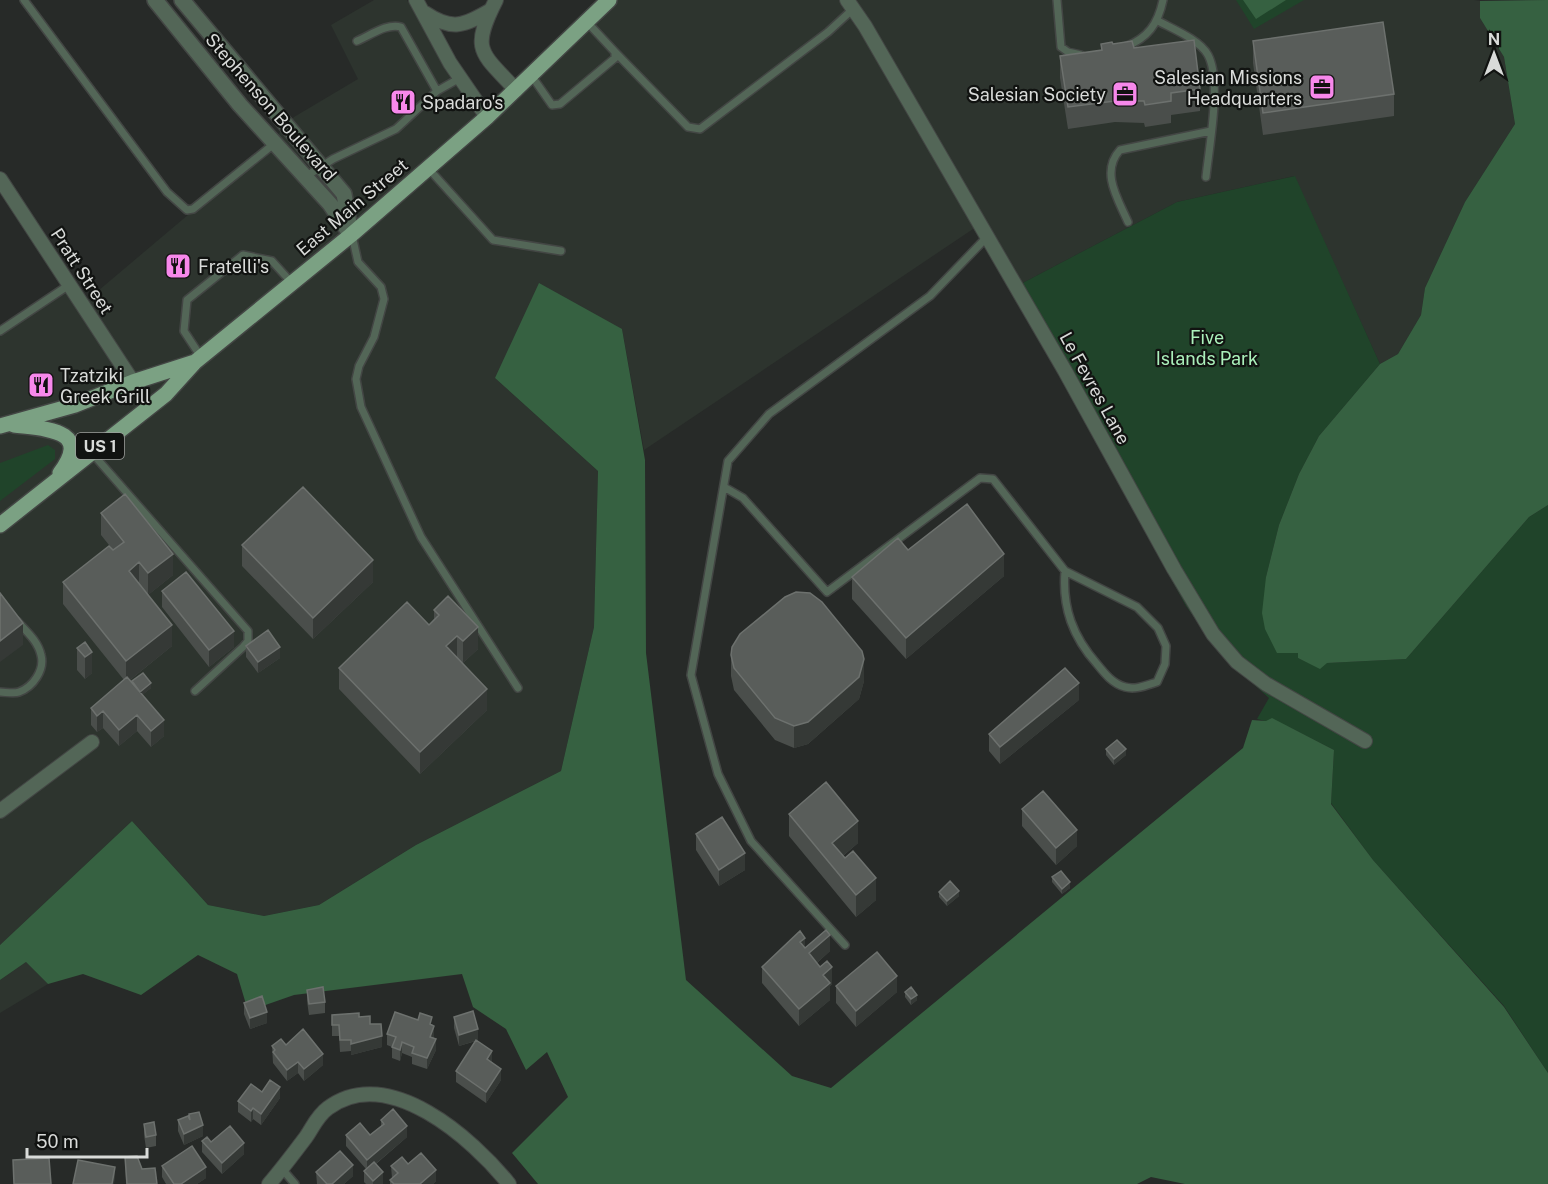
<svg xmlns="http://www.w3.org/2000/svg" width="1548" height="1184" font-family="'Public Sans',sans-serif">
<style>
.built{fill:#2d342e}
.green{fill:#20442a}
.water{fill:#366141}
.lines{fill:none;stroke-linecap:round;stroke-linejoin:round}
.service-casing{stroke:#434644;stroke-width:10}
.minor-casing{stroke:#434644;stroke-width:16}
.tertiary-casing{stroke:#434644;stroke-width:18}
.primary-casing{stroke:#434644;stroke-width:18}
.service{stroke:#536657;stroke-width:7}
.minor{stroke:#536657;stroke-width:14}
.tertiary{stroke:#536657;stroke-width:15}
.primary{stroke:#7ba183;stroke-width:15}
.wall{fill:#4a4e4b}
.shaded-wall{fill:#353936}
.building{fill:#595d5a;stroke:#6d716e;stroke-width:1.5}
.labels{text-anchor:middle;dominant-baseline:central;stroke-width:4.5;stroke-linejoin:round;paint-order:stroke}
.shield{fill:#111311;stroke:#9d9f9d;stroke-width:1.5}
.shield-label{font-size:16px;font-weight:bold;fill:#d9dbd9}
.poi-label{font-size:18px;fill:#d9dbd9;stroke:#111311;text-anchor:start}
.street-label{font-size:18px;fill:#d9dbd9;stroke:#111311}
.park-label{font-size:18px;fill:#abf0bb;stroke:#111311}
</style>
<rect width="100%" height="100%" fill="#272a28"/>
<path class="built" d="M 374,0 L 407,0 L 480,116 L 612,0 L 1474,0 L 1480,1 L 1480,18 L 1504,57 L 1515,124 L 1465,202 L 1425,288 L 1421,315 L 1398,354 L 1380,364 L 1294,176 L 1177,202 L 1011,289 L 976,227 L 644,450 L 622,329 L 495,378 L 598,471 L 594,627 L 561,771 L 416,845 L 319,905 L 264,916 L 208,905 L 132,821 L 0,945 L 0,333 L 66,289 L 79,307 L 260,154 L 294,117 L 358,79 L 331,25 Z
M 26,962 L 48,984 L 0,1013 L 0,980 Z"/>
<path class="green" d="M 1236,0 L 1304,0 L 1254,29 Z
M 1295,176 L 1380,364 L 1319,436 L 1299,474 L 1279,525 L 1266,577 L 1298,653 L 1298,658 L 1320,668 L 1326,663 L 1406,659 L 1529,517 L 1548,505 L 1548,1073 L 1504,1006 L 1373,860 L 1331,803 L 1334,750 L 1289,727 L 1257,719 L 1269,698 L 1221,655 L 1186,606 L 1011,289 L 1177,202 Z
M 48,445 L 55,450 L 55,459 L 0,501 L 0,463 Z"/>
<path class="water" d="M 1243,0 L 1286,0 L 1256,19 Z
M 1548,0 L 1548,505 L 1529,517 L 1406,659 L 1327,663 L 1320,669 L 1298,658 L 1298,653 L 1277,653 L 1265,629 L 1262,613 L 1266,577 L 1279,525 L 1299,474 L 1319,436 L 1380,364 L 1398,354 L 1421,315 L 1425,288 L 1465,202 L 1515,124 L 1504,57 L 1480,18 L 1480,1 Z
M 539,283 L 622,329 L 645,460 L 646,653 L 686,980 L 792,1076 L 831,1088 L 1243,748 L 1252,720 L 1266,721 L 1272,718 L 1334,750 L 1331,804 L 1373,860 L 1504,1007 L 1548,1073 L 1548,1184 L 1185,1184 L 1151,1177 L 1137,1184 L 538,1184 L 512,1153 L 568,1097 L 547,1052 L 526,1070 L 506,1029 L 473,1007 L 462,974 L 294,995 L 248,1011 L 237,974 L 198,955 L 141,995 L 83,974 L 48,984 L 26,962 L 0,980 L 0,945 L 132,821 L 208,905 L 264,916 L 319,905 L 416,845 L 561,771 L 594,627 L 598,471 L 495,378 Z"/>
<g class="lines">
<g class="service-casing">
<path id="service" d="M 24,0 L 167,192 L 187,210 L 193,209 L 275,143
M 1057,0 L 1061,47 L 1068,52 L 1081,55
M 1158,21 C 1173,29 1200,40 1208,55 C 1222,81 1209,147 1206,177
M 357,41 C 371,35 387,23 401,27 L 437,91
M 1125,47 C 1148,38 1158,24 1163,0
M 615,52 L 688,127 L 700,129 L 828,32 L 853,9
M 531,75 L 552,105 L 560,104 L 615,58 L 615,52 L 587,22
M 428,168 L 493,240 L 561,251
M 305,177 L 333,159 L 396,129 L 437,91 L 460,78
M 1128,222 C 1118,199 1100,172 1120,150 L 1211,131
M 352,235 L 358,262 L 381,287 L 384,299 L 374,337 L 359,366 L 356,379 L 361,407 L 421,537 L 518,688
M 0,331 L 69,285
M 201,357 L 184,331 L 187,300 L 243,255 L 272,261 L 291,282
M 92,453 L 248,631 L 248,641 L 243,647 L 195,691
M 724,487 L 743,498 L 827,592 L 980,478 L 993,479 L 1065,571 L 1137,607 L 1158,628 L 1166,646 L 1165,664 L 1157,682 C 1147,685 1136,690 1125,687 C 1113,684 1105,674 1097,664 C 1073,637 1062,608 1065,571
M 0,692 C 5,692 14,694 19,692 C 33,687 45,670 41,655 C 38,641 26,631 17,621
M 845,945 L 751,841 L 718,774 L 691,675 L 728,461 L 769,414 L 930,296 L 987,237
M 282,1169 L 295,1184"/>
</g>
<g class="minor-casing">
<path id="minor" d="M 416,0 L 450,63 L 487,117
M 496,0 C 470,51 481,52 516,90
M 847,0 L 865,26 L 1065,371 L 1174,569 L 1213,634 L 1237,662 L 1266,684 L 1365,741
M 425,13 C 452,31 464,26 491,10
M 0,179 L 133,382
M 0,811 L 92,742
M 269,1184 C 282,1169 294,1153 306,1137 C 313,1127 317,1116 328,1108 C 388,1063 473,1139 509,1184"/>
</g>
<g class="tertiary-casing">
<path id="tertiary" d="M 155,0 L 240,105 L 330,204 L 351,235
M 182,0 L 344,194 L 350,229"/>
</g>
<g class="primary-casing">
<path id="primary" d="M 14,425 C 45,429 93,429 60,473
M 0,426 L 75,405 L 133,382 L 195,362
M 0,525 L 166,394 L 195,362 L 351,235 L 487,117 L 609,0"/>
</g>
<use href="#service" class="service"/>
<use href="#minor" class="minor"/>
<use href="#tertiary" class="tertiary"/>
<use href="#primary" class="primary"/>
</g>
<path class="wall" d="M 1253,41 L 1394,94 L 1394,116 L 1263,135 L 1253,63 Z
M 1101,44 L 1113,44 L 1134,48 L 1200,89 L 1200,111 L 1171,115 L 1171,123 L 1145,127 L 1144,123 L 1115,122 L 1068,129 L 1060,78 L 1060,56 L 1101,50 Z
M 101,513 L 173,575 L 148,595 L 172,646 L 130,680 L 132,683 L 151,688 L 142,695 L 164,736 L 151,747 L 137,731 L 119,746 L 103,728 L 97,732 L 91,725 L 91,708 L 124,680 L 63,604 L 63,582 L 113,550 L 101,535 Z
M 242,545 L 373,582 L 313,639 L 242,566 Z
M 908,550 L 1004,576 L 906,659 L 852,599 L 852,577 Z
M 162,591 L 234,647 L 209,667 L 162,607 Z
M 434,610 L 478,649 L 463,663 L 457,658 L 487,710 L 420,774 L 339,689 L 339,668 L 429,625 L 434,619 Z
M 85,642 L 92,673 L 85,679 L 77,670 L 77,648 Z
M 246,646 L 280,658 L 258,673 L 246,657 Z
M 731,655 L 864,681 L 859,699 L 808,744 L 794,748 L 775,740 L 734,690 L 731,676 Z
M 1079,700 L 1000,764 L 989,751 L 989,734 Z
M 1106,749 L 1126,755 L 1114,765 L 1106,755 Z
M 1022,809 L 1077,846 L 1056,865 L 1022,826 Z
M 789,814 L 858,843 L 843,856 L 876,900 L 856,917 L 789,836 Z
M 696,834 L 745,870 L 719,886 L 696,850 Z
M 1052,877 L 1070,888 L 1062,894 L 1052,882 Z
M 939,892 L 959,896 L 947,906 L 939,897 Z
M 805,948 L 830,951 L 817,963 L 832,984 L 830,986 L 830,1000 L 799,1026 L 762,983 L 762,967 Z
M 836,986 L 897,992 L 856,1027 L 836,1003 Z
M 307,990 L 325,1002 L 325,1013 L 309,1015 L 307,1001 Z
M 905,992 L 917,1000 L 911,1005 L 905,997 Z
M 244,1003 L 267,1023 L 250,1029 L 244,1014 Z
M 332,1015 L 359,1017 L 370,1024 L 382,1047 L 351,1055 L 351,1051 L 340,1052 L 339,1036 L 332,1036 Z
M 454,1017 L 478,1040 L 477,1041 L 492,1062 L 492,1063 L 501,1080 L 486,1103 L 456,1082 L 456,1071 L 476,1041 L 459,1046 L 454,1028 Z
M 432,1025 L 436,1050 L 427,1069 L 412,1064 L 412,1057 L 402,1053 L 400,1061 L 392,1058 L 392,1047 L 387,1045 L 387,1034 Z
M 286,1045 L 323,1065 L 304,1081 L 298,1073 L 287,1081 L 273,1063 L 272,1046 Z
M 262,1092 L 280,1098 L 261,1125 L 253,1119 L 251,1122 L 238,1112 L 238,1101 Z
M 178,1120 L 203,1136 L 184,1145 L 178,1131 Z
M 381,1120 L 407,1137 L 376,1164 L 383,1184 L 366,1184 L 364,1182 L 364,1171 L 366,1169 L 346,1146 L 346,1135 L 370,1135 L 381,1126 Z
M 144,1124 L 156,1135 L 156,1146 L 146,1148 L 144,1135 Z
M 202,1141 L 211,1142 L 244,1154 L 222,1174 L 202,1152 Z
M 125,1157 L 142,1169 L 157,1184 L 126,1184 Z
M 408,1164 L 436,1181 L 433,1184 L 390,1184 L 390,1180 L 392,1178 L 391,1166 Z
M 162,1166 L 206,1178 L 197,1184 L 166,1184 L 162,1177 Z
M 316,1172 L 353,1176 L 344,1184 L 317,1184 Z"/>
<path class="shaded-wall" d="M 173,554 L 173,575 L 148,595 L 148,573 Z
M 1004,554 L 1004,576 L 906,659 L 906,638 Z
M 373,560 L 373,582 L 313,639 L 313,618 Z
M 139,562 L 139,584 L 129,571 Z
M 23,623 L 23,645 L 0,662 L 0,641 Z
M 172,625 L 172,646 L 126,683 L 126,661 Z
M 478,627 L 478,649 L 463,663 L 463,641 Z
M 234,631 L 234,647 L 209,667 L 209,650 Z
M 457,636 L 457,657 L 446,668 L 446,646 Z
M 280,647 L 280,658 L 258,673 L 258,662 Z
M 92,652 L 92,673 L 85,679 L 85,657 Z
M 864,659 L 864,681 L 859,699 L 808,744 L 794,748 L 794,726 Z
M 151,683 L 151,688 L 140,697 L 140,692 Z
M 1079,683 L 1079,700 L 1000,764 L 1000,747 Z
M 487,689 L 487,710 L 420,774 L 420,752 Z
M 103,711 L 103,728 L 97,732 L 97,716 Z
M 137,715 L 137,731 L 119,746 L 119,730 Z
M 164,720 L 164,736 L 151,747 L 151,731 Z
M 1126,749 L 1126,755 L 1114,765 L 1114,759 Z
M 858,821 L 858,843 L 832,865 L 832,843 Z
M 1077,830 L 1077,846 L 1056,865 L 1056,848 Z
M 745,853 L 745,870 L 719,886 L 719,870 Z
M 876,878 L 876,900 L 856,917 L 856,895 Z
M 1070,882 L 1070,888 L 1062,894 L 1062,889 Z
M 959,891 L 959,896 L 947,906 L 947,901 Z
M 830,935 L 830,951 L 809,970 L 809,953 Z
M 805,938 L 805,954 L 800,942 Z
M 832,967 L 832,984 L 830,986 L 830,1000 L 799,1026 L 799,1009 L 823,975 Z
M 897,976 L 897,992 L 856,1027 L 856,1011 Z
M 917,995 L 917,1000 L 911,1005 L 911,999 Z
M 267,1012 L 267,1023 L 250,1029 L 250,1018 Z
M 434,1026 L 434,1037 L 430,1048 L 430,1037 Z
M 478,1029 L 478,1040 L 459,1046 L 459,1035 Z
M 382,1036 L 382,1047 L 351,1055 L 351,1044 Z
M 436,1039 L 436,1050 L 427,1069 L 427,1058 Z
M 402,1042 L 402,1053 L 400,1061 L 400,1050 Z
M 492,1051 L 492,1062 L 487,1070 L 487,1059 Z
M 323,1054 L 323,1065 L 304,1081 L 304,1069 Z
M 298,1062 L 298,1073 L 287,1081 L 287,1070 Z
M 501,1069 L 501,1080 L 486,1103 L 486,1092 Z
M 280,1087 L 280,1098 L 261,1125 L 261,1114 Z
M 253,1108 L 253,1119 L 251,1122 L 251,1111 Z
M 203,1125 L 203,1136 L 184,1145 L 184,1134 Z
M 407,1126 L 407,1137 L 367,1171 L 367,1160 Z
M 244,1143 L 244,1154 L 222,1174 L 222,1163 Z
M 353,1165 L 353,1176 L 344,1184 L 332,1184 Z
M 115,1167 L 115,1178 L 114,1184 L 112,1184 Z
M 206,1167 L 206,1178 L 197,1184 L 181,1184 Z
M 436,1170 L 436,1181 L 433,1184 L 420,1184 Z
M 383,1172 L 383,1184 L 373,1184 L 373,1181 Z"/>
<path class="building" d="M 1383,22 L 1394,94 L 1263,113 L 1253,41 Z
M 1194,40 L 1200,89 L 1171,93 L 1171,101 L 1145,105 L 1144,101 L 1115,101 L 1068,107 L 1060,56 L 1102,50 L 1101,44 L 1112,42 L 1113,44 L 1132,41 L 1134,48 Z
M 303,487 L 373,560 L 313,618 L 242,545 Z
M 125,494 L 173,554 L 148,573 L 139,562 L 129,571 L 172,625 L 126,661 L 63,582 L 109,546 L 113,550 L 124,542 L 101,513 Z
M 967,504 L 1004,554 L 906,638 L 852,577 L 898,538 L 908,550 Z
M 186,572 L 234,631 L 209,650 L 162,591 Z
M 796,592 L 810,593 L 822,602 L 862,651 L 864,659 L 859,677 L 808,722 L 794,726 L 775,718 L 734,668 L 731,655 L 732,647 L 740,634 L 785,597 Z
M 0,593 L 23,623 L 0,641 Z
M 448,596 L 478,627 L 463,641 L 457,636 L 446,646 L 487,689 L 420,752 L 339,668 L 407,602 L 429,625 L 439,615 L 434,610 Z
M 268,630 L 280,647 L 258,662 L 246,646 Z
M 85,642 L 92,652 L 85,657 L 77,648 Z
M 1065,668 L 1079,683 L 1000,747 L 989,734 Z
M 143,673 L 151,683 L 140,692 L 132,681 Z
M 127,677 L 164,720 L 151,731 L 137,715 L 119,730 L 103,711 L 97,716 L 91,708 Z
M 1117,740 L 1126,749 L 1114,759 L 1106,749 Z
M 826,782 L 858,821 L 832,843 L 845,858 L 853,851 L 876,878 L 856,895 L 789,814 Z
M 1043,791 L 1077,830 L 1056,848 L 1022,809 Z
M 722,817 L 745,853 L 719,870 L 696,834 Z
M 1061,871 L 1070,882 L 1062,889 L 1052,877 Z
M 950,881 L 959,891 L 947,901 L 939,892 Z
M 826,930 L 830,935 L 809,953 L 820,967 L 827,961 L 832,967 L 823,975 L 830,983 L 799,1009 L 762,967 L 800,931 L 805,938 L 800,942 L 805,948 Z
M 877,952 L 897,976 L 856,1011 L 836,986 Z
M 323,987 L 325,1002 L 309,1004 L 307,990 Z
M 911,987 L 917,995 L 911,999 L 905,992 Z
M 262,996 L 267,1012 L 250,1018 L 244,1003 Z
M 473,1011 L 478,1029 L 459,1035 L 454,1017 Z
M 395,1012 L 418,1020 L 420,1013 L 432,1017 L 430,1024 L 434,1026 L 430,1037 L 436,1039 L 427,1058 L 412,1053 L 414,1047 L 402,1042 L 400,1050 L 392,1047 L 396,1037 L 387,1034 Z
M 359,1013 L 359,1017 L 370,1016 L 370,1024 L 381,1024 L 382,1036 L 351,1044 L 351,1040 L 340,1040 L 339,1025 L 332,1025 L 332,1015 Z
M 303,1029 L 323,1054 L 304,1069 L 298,1062 L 287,1070 L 273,1052 L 275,1050 L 272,1046 L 281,1039 L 286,1045 Z
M 476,1040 L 492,1051 L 487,1059 L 501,1069 L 486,1092 L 456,1071 Z
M 270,1080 L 280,1087 L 261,1114 L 253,1108 L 251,1111 L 238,1101 L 251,1084 L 262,1092 Z
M 393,1109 L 407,1126 L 367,1160 L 346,1135 L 360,1123 L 370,1135 L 384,1124 L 381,1120 Z
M 199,1112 L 203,1125 L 184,1134 L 178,1120 L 188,1116 L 190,1120 L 189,1114 Z
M 154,1122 L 156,1135 L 146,1137 L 144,1124 Z
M 230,1126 L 244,1143 L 222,1163 L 202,1141 L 207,1137 L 211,1142 Z
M 192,1146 L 206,1167 L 181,1184 L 174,1184 L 162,1166 Z
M 340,1151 L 353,1165 L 332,1184 L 327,1184 L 316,1172 Z
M 421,1153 L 436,1170 L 420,1184 L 394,1184 L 390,1180 L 398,1173 L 391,1166 L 402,1157 L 408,1164 Z
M 137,1156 L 142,1169 L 155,1168 L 157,1184 L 127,1184 L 125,1157 Z
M 49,1158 L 51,1184 L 14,1184 L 13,1160 Z
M 78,1160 L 115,1167 L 112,1184 L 73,1184 Z
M 374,1162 L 383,1172 L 373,1181 L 364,1171 Z"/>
<defs>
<g id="office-square" transform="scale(1.35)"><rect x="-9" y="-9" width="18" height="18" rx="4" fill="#f788eb" stroke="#111311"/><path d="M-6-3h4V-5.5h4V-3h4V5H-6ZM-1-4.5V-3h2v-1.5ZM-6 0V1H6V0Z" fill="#111"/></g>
<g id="restaurant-square" transform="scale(1.35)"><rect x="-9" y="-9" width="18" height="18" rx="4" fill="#f788eb" stroke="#111311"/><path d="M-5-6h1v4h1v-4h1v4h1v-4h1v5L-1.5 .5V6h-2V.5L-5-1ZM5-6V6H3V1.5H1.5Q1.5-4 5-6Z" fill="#111"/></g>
</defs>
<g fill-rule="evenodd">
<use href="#office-square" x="1322" y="87"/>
<use href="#office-square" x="1125" y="94"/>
<use href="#restaurant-square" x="403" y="102"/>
<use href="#restaurant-square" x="178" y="266"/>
<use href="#restaurant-square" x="41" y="385"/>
</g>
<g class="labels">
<rect class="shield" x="76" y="433" width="48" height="26" rx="4.5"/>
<g class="shield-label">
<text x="100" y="446">US 1</text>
</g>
<g class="poi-label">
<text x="1302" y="77" text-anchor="end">Salesian Missions<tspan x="1302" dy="21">Headquarters</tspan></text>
<text x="1106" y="94" text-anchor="end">Salesian Society</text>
<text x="422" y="102">Spadaro's</text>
<text x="198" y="266">Fratelli's</text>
<text x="60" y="375">Tzatziki<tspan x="60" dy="21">Greek Grill</tspan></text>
</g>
<g class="street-label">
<text transform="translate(271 107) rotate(49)">Stephenson Boulevard</text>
<text transform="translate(352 207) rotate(-40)">East Main Street</text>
<text transform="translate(82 271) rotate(57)">Pratt Street</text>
<text transform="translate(1095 388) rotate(61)">Le Fevres Lane</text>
</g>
<g class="park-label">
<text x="1207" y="337">Five<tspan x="1207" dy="21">Islands Park</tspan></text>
</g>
</g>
<g transform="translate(1494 54)" stroke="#111311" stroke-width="4.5" paint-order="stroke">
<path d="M0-4.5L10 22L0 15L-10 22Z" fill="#d9dbd9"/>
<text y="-9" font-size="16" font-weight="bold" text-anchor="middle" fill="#d9dbd9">N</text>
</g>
<path d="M27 1148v9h120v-9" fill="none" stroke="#d9dbd9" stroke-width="3"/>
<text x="36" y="1148" font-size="18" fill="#d9dbd9" stroke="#111311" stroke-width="4.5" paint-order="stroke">50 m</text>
</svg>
